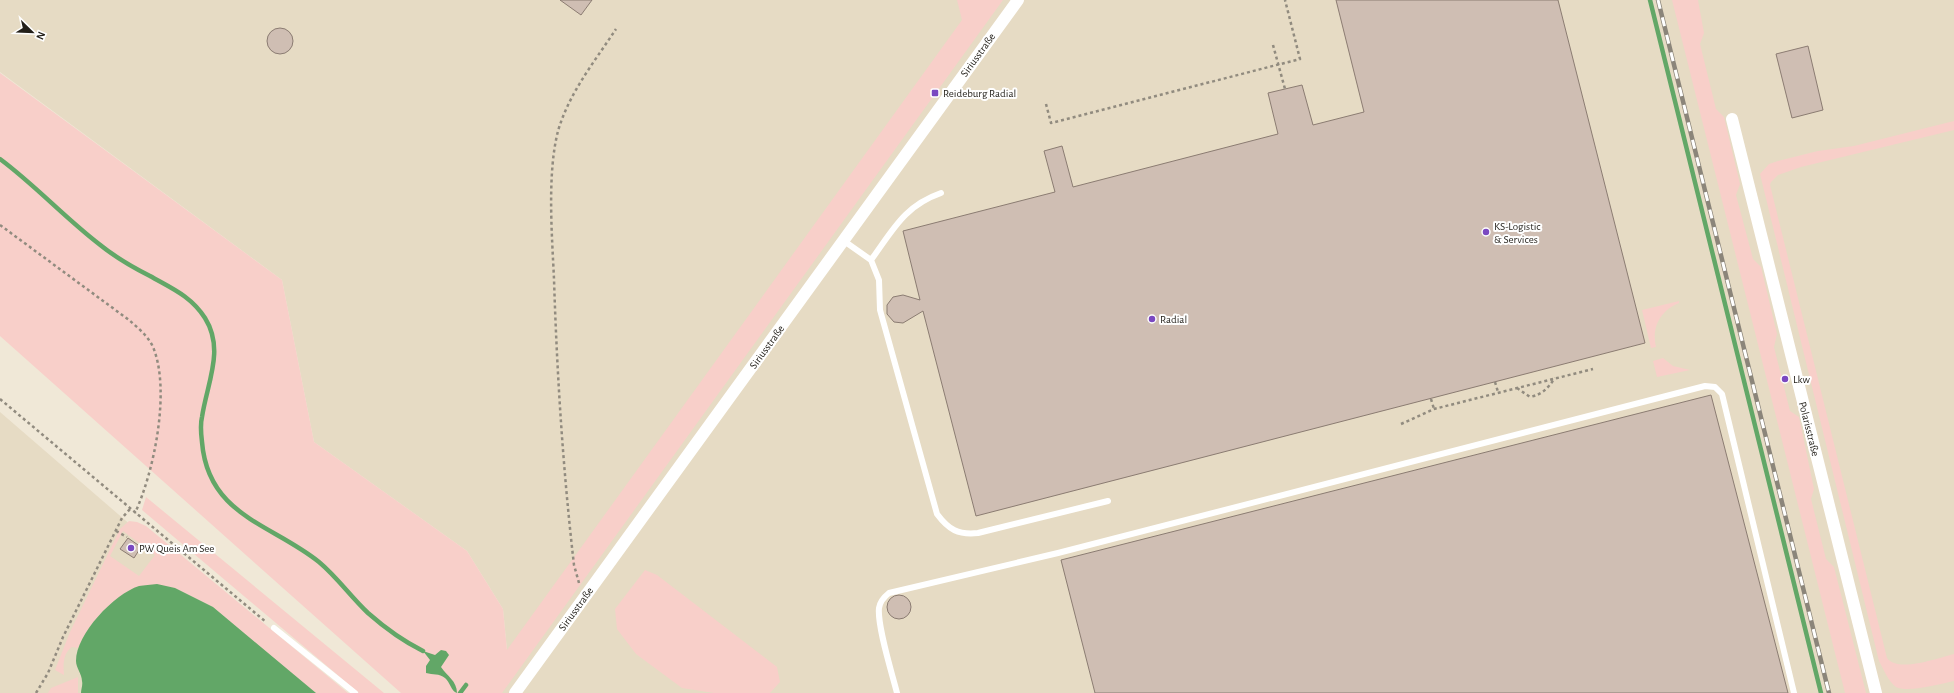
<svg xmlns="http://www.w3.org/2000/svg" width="1954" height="693" font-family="'Alegreya Sans',sans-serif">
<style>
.built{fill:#e6dbc4}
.green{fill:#f8cfc9;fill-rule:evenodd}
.water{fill:#62a767}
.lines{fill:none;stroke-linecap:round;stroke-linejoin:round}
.stream{stroke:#62a767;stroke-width:4.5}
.building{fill:#cfbeb3;stroke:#8b7c72}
.path{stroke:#918b7f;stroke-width:2.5;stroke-dasharray:3 3;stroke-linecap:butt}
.lane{stroke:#fff;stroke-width:6}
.street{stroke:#fff;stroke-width:12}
.rail-casing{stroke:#8b857a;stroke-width:4.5}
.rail{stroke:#fff;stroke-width:3;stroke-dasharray:9;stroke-linecap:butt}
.poi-dot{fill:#7a49c1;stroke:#fff;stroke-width:1.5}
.labels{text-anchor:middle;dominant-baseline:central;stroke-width:4;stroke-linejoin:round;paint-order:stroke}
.street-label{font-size:11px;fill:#221f19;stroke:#fff}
.poi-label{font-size:11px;fill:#221f19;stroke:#fff;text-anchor:start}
</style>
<rect width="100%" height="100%" fill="#f0e8d7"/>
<path class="built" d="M 0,0 L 1954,0 L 1954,693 L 501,693 L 507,650 L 503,609 L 467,551 L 314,442 L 282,280 L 0,72 Z
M 0,412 L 325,693 L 0,693 Z"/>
<path class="green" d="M 957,0 L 1003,0 L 502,693 L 401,693 L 0,336 L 0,73 L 282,280 L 314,442 L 467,551 L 503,609 L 507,650 L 962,20 Z
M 1672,0 L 1698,0 L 1704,33 L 1700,44 L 1716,109 L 1724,117 L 1740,184 L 1736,195 L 1753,259 L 1761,267 L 1777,334 L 1774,347 L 1790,411 L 1799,417 L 1814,489 L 1811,499 L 1826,559 L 1834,567 L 1866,693 L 1845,693 Z
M 1954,121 L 1954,130 L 1801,167 L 1778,175 L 1771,182 L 1770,185 L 1887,658 C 1898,673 1938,658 1954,654 L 1954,681 C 1940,684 1908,693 1896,687 C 1888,681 1884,670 1879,661 L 1760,174 L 1769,164 L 1778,161 L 1818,151 L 1854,146 Z
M 1679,301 L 1679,303 C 1661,310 1651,327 1656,347 L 1651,348 L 1642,310 Z
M 1663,358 L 1673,366 L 1690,370 L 1657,377 L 1653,361 Z
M 146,497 L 384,693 L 359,693 L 142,510 Z
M 129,521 L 137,522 L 146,526 L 348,693 L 315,693 L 213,607 L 175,588 L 120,597 L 102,612 L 84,636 L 78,648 L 72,647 C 63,653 63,665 64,675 L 55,670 L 70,632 L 120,529 ZM 123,531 L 155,555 L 139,576 L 110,556 Z
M 645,570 L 657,575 L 777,667 L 780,682 L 770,693 L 714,693 L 682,688 L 636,654 L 617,629 L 615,609 Z
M 78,677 L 78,693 L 48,693 L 51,688 Z"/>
<path class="water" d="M 157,584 L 175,588 L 213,607 L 316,693 L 81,693 C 81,689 83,685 82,681 C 82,674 76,668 76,661 C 76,634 114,594 139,586 C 144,585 151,585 157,584 Z
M 441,650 L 446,651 L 449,655 L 441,667 C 447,676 457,681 457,693 C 451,691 450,682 445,678 C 439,673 433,675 426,673 L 426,666 L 430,660 L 423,651 L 435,655 Z"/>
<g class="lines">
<path class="stream" d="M 1650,0 L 1821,693
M 0,159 C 35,185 64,217 99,244 C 115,257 132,267 150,276 C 171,288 191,296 205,318 C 225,350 207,383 202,417 C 200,425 201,434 202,442 C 208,516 272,524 319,562 C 337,577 351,597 368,613 C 385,628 403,641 423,651
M 460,693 L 466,685"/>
</g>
<path class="building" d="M 560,0 L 592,0 L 581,15 Z
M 1336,0 L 1558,0 L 1645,343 L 976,516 L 923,311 L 903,323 L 894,322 L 887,314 L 887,305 L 893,297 L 903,295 L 920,300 L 903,231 L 1055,192 L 1044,151 L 1062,146 L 1073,187 L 1278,134 L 1268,93 L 1302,85 L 1313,125 L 1364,112 Z
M267 41a13 13 0 1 1 26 0a13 13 0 1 1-26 0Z
M 1808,46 L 1823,110 L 1792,118 L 1776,54 Z
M 1711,395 L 1788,693 L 1095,693 L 1061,560 Z
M 128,538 L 141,547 L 134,558 L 120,549 Z
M887 607a12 12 0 1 1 24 0a12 12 0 1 1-24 0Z"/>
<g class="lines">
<path class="path" d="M 1273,45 L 1285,89
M 1046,104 L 1051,123 L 1300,59 L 1285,0
M 0,225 L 129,320 C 138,328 148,336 153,347 C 171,390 154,472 135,513
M 1495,382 L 1498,392
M 1517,388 L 1530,397 C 1543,394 1547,389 1555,378
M 0,399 L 266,622
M 1431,399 L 1434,409
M 1401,424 L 1434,409 L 1593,369
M 116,531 L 127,537
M 579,583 L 574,565 C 563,470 557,375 554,279 C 552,235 547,174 558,131 C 569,93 595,61 616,29
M 36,693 L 48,673 L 63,637 L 122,518 L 130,509"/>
<path class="lane" d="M 844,241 L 871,260 L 879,280 L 880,310 L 937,514 C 949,530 958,535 978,533 L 1108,501
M 871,260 C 893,230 904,206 941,193
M 274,628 L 355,693
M 897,693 C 892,673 877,626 879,608 C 880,601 884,597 889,593 L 1058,553 L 1705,386 L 1715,387 L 1722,394 L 1794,693"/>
<path class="street" d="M 1732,119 L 1876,693
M 515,693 L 1018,0"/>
<g class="rail-casing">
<path id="rail" d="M 1658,0 L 1829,693"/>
</g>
<use href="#rail" class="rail"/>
</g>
<g class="poi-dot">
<rect x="931" y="89" width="8" height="8" rx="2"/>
<circle cx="1486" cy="232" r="4"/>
<circle cx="1152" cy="319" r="4"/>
<circle cx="1785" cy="379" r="4"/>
<circle cx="131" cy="548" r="4"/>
</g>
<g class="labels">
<g class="street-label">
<text transform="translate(978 55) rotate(-54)">Siriusstraße</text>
<text transform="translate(767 347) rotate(-54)">Siriusstraße</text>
<text transform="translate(1809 429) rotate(76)">Polarisstraße</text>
<text transform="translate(576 609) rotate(-54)">Siriusstraße</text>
</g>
<g class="poi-label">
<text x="943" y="93">Reideburg Radial</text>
<text x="1494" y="226">KS-Logistic<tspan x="1494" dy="13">&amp; Services</tspan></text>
<text x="1160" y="319">Radial</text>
<text x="1793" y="379">Lkw</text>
<text x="139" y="548">PW Queis Am See</text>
</g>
</g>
<g transform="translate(32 32) rotate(113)" stroke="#ffffff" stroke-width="3" paint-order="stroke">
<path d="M0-3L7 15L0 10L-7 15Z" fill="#221f19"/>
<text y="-6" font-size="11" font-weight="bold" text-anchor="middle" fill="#221f19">N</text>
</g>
</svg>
